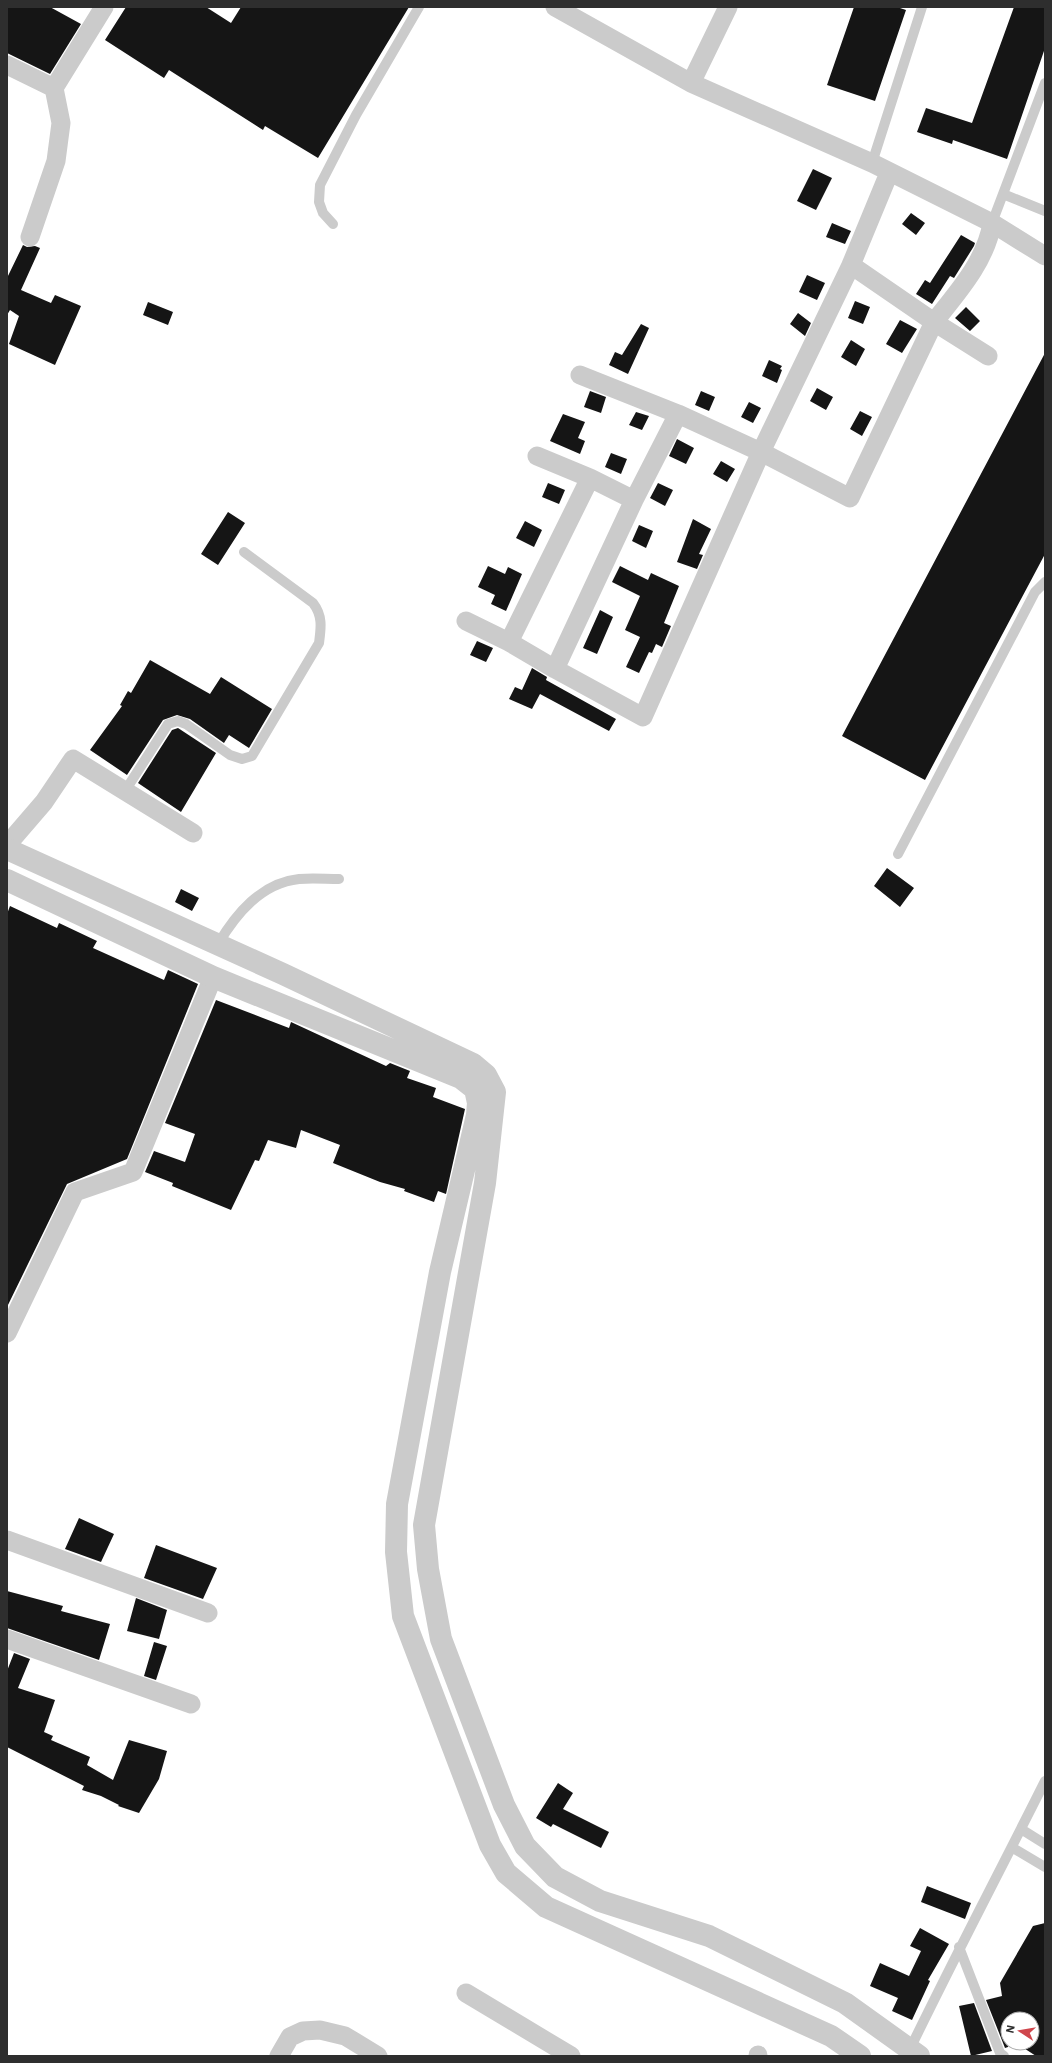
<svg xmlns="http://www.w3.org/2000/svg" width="1052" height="2063" font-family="'IBM Plex Sans',sans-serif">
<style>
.building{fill:#151515}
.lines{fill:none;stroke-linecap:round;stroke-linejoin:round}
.service{stroke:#cbcbcb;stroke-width:10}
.minor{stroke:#cbcbcb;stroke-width:19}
.tertiary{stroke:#cbcbcb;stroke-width:22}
</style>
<rect width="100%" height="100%" fill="#fff"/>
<path class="building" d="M 7,7 L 50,7 L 81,24 L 50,74 L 7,53 Z
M 126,7 L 206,7 L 231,23 L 241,7 L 409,7 L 318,158 L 265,126 L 263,130 L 169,70 L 164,78 L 105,40 Z
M 854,7 L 897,7 L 906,10 L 875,101 L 827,85 Z
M 1014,7 L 1045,7 L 1045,48 L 1007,159 L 953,140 L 952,144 L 917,132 L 926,108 L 972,123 Z
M 813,169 L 832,178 L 816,210 L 797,201 Z
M 911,213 L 925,223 L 916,235 L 902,224 Z
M 832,223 L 851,231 L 845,244 L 826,237 Z
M 961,235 L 975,243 L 974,246 L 954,278 L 950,276 L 932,304 L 916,294 L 925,280 L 930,283 Z
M 23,245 L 27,247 L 35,246 L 40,248 L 21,290 L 51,303 L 55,295 L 81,306 L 55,365 L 9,344 L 19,316 L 10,310 L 7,315 L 7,278 Z
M 807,275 L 825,283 L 817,300 L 799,292 Z
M 855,301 L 870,307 L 863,324 L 848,318 Z
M 148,302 L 173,312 L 168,325 L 143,315 Z
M 966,307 L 980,321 L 970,331 L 955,318 Z
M 798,313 L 811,323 L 805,336 L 790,324 Z
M 900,320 L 917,329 L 902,353 L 886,344 Z
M 641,324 L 649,328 L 628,374 L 609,365 L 615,352 L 622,355 Z
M 851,340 L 865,349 L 856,366 L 841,357 Z
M 1045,353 L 1045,554 L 925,780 L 842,736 Z
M 769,360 L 782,366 L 780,369 L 782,370 L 777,383 L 762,376 Z
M 817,388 L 833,397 L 826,410 L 810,401 Z
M 590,391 L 606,397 L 601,413 L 584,407 Z
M 701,391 L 715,397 L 709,411 L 695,405 Z
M 749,402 L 761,408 L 753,423 L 741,417 Z
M 860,411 L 872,417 L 862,436 L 850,429 Z
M 636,412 L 649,416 L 642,430 L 629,425 Z
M 563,414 L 585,422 L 578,438 L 585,441 L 580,454 L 550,441 Z
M 677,439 L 694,448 L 686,464 L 669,456 Z
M 611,453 L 627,459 L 621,474 L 605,467 Z
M 721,461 L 735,469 L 727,482 L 713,474 Z
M 548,483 L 565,490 L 559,504 L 542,497 Z
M 658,483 L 673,490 L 665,506 L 650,498 Z
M 228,512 L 245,523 L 218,565 L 201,554 Z
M 693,519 L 711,529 L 699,554 L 703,555 L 697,569 L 677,562 Z
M 525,521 L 542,530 L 534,547 L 516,538 Z
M 639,525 L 653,531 L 646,548 L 632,541 Z
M 488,566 L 505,574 L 508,567 L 522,574 L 506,611 L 491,604 L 495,595 L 478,587 Z
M 620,566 L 648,580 L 651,573 L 679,586 L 664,623 L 671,626 L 662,647 L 656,644 L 652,653 L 649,652 L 639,673 L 626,667 L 640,637 L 625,630 L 640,596 L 612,582 Z
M 600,610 L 613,617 L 597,654 L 583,648 Z
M 477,641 L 493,648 L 486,662 L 470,655 Z
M 150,660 L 210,694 L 221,677 L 272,709 L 249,748 L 229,735 L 224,743 L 190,719 L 177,715 L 163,720 L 127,775 L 90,750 L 122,706 L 120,705 L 128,691 L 131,693 Z
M 532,668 L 547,677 L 546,680 L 616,719 L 609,731 L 540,694 L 532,709 L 509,699 L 515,687 L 522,690 Z
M 178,728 L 216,753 L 181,812 L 138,783 L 172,730 Z
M 887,868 L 914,888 L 900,907 L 874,886 Z
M 181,889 L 199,898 L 192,911 L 175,902 Z
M 10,906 L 57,928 L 59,923 L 97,941 L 93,948 L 164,980 L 168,970 L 198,984 L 127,1159 L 67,1184 L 7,1307 L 7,914 Z
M 216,1000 L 289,1028 L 291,1022 L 386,1066 L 390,1063 L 410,1071 L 407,1078 L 436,1088 L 433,1097 L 465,1109 L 446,1194 L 438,1191 L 434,1202 L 404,1191 L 405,1189 L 380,1182 L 333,1163 L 340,1145 L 301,1130 L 296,1148 L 268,1140 L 259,1161 L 255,1160 L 231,1210 L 172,1186 L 173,1183 L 145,1172 L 154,1151 L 185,1162 L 195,1134 L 165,1123 Z
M 79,1518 L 114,1534 L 101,1562 L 65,1549 Z
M 156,1545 L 217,1568 L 203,1599 L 144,1578 Z
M 7,1591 L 63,1606 L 61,1611 L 110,1624 L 99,1660 L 7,1628 Z
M 136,1598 L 167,1610 L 159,1639 L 127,1631 Z
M 154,1642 L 167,1646 L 156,1680 L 144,1676 Z
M 14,1653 L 30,1659 L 18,1688 L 55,1700 L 44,1732 L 53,1736 L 51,1740 L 90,1757 L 87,1765 L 113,1780 L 129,1740 L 167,1751 L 159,1779 L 139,1813 L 118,1806 L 119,1805 L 101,1796 L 82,1790 L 84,1786 L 7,1747 L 7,1671 Z
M 558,1783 L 573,1793 L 563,1809 L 609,1832 L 601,1848 L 553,1824 L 551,1827 L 536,1818 Z
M 927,1886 L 971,1903 L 965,1919 L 921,1902 Z
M 1045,1923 L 1045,2056 L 1036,2056 L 1016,2043 L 1032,2043 L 1032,2019 L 1008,2019 L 1008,2047 L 1005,2048 L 986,2000 L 1002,1996 L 1000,1983 L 1033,1926 Z
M 920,1928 L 949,1944 L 928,1980 L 930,1981 L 912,2020 L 892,2011 L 898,1998 L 870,1986 L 880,1963 L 909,1976 L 921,1951 L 910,1946 Z
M 974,2003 L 992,2051 L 971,2056 L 959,2006 Z"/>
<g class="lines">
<path class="service" d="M 872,163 L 922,7
M 1003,194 L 1045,211
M 992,223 L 1045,83
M 333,224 L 323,213 L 319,202 L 320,185 L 356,115 L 419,7
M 125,791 L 168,724 L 178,721 L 186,724 L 230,755 L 242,759 L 252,756 L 319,643 C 321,628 323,616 313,603 L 244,552
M 898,854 L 1035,592 L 1045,582
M 218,944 C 236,914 261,883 299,879 C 312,878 326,879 339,879
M 1021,1829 L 1045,1844
M 1013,1848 L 1045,1867
M 959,1947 L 1000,2053 L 1004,2056
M 909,2051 C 953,1960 1000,1871 1045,1781"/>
<path class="minor" d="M 555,7 L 691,83 L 872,163 L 992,223 L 1045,256
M 7,65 L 54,88 L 61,123 L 56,161 L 30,237
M 691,83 L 728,7
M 54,88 L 104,7
M 851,265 L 761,452 L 850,498 L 934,322 L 851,265 L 889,173
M 988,356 L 934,322 C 957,293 986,261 992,223
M 537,456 L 590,478 L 634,500
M 466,621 L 509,642 L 555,669 L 634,500 L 678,414
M 509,642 L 590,478
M 555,669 L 643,717 L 761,452 L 678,414 L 580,375
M 7,845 L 44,802 L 73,759 L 193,833
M 7,1333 L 75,1192 L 133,1172 L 213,977
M 7,1540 L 208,1613
M 7,1639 L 191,1704
M 466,1993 L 571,2056
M 279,2056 L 290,2037 L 303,2031 L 320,2030 L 345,2036 L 378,2056
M 758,2056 L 758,2055"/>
<path class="tertiary" d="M 7,849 L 283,974 L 473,1064 L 486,1075 L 495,1092 L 485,1183 L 424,1525 L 428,1569 L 441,1639 L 504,1805 L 525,1846 L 555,1877 L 600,1901 L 709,1936 L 845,2003 L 919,2056
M 7,880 L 213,977 L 461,1078 L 475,1089 L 478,1103 L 477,1115 L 440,1272 L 397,1504 L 396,1552 L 403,1616 L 490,1845 L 506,1873 L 546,1907 L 831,2036 L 860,2056"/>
</g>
<rect width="1052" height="2063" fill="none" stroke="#2e2e2e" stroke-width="16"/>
<g transform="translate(1020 2031) rotate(282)"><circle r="19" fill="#ffffff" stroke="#ababab"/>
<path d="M0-3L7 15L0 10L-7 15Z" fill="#cf464c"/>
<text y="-6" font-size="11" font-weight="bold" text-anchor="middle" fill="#2e2e2e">N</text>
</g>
</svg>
